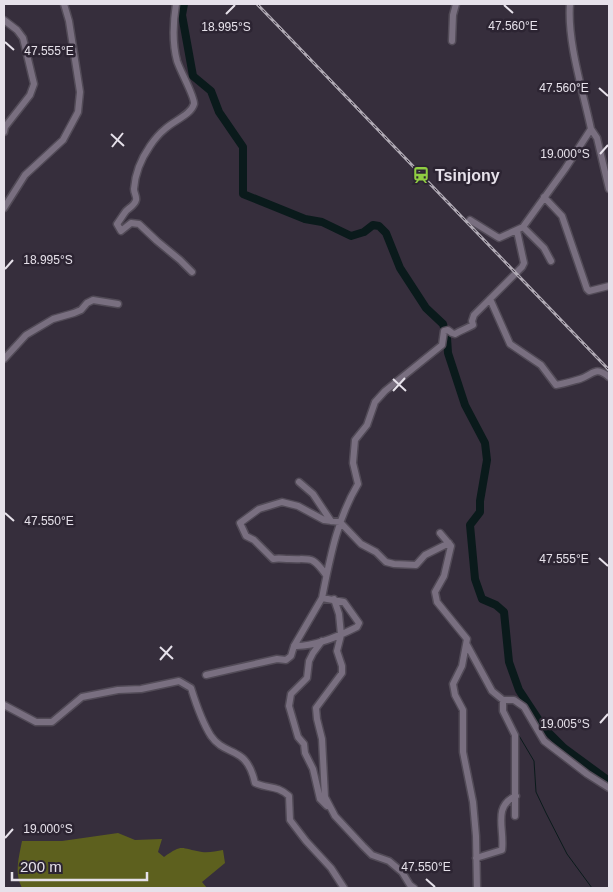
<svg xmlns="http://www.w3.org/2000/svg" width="613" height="892" font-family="Helvetica,sans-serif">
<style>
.green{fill:#5d601e}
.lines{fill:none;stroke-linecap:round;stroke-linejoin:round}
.stream{stroke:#0a1a1b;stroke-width:1}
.river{stroke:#0a1a1b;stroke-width:8}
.minor-casing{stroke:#524b57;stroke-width:9}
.minor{stroke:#796f80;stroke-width:6}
.rail-casing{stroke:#b1abb5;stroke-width:3}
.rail{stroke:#2c2432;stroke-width:1;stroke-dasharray:4;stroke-linecap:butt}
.ticks{fill:none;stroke:#e6e1ea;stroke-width:2}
.labels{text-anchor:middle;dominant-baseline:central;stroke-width:5;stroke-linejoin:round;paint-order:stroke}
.poi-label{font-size:16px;font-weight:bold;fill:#e6e1ea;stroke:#2c2432;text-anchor:start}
.ticks-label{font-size:12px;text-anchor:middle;fill:#e6e1ea;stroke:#2c2432;stroke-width:5;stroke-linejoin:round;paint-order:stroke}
</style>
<rect width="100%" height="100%" fill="#362e3c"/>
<path class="green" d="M 118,833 L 135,840 L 162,839 L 158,852 L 164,857 C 184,843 180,849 202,852 C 209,853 216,851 223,850 L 225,863 L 202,882 L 207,888 L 22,888 C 14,873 19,857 22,841 L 62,841 Z"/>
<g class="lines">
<path class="stream" d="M 518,734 L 534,761 L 536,792 L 546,813 L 567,854 L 592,888"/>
<path class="river" d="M 184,4 L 182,15 L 193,76 L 211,91 L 219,112 L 243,147 L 243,194 L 305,219 L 322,222 L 351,236 L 364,232 L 373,225 L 379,226 L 386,233 L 400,268 L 426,308 L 443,324 L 447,338 L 448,353 L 465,405 L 485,443 L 487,460 L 480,501 L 480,512 L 470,525 L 475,579 L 482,599 L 496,605 L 504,612 L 509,662 L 519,690 L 544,728 L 564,748 L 609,781"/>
<g class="minor-casing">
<path id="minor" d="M 176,4 C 173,23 172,42 177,61 C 180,71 195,97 194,104 C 191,115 173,121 165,129 C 160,133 154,140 150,146 C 141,159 135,174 134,189 C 134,193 137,197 136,200 C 135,205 129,208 126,211 C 123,215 120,220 117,224 L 121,231 L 131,223 L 139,224 L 157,241 L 180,260 L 192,272
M 570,4 C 567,42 583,91 591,129 L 597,138 L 609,189
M 4,20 L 17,30 L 23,38 L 34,84 L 30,95 L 5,127 L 4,132
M 452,41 L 453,15 L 456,4
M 544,197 L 562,216 L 587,289 L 589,291 L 609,286
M 4,208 L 25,175 L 63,140 L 78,112 L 80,92 L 78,79 L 69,21 L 64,4
M 470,220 L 499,238 L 523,227 L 565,169 L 591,129
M 523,227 L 544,248 L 551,261
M 490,299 L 510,344 L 541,365 L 556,385 C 564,384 573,381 580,379 C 593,375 595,365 609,377
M 4,359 L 26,335 L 53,319 L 74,313 L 81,310 L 87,303 L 93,300 L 118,304
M 299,482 L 313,494 L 331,521
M 440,533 L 451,546 L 444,576 L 435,592 L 437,602 L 467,639 L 462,666 L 453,684 L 455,695 L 463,710 L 463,752 L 473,802 L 476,836 L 477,888
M 326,575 C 312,555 311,560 289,559 C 283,559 279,558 273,559 L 254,540 L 246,536 L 240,523 L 259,509 L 282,502 L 298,506 L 324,520 L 340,522 L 361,544 L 376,552 L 386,562 L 394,564 L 416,565 L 425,555 L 449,543
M 322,598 C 330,558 337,519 358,484 L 353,463 L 355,440 L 367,425 L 375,402 L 385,391 L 442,345 L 444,331 L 448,330 L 452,333 L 455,334 C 461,330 466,329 473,325 L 472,321 L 474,315 L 522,267 L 524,263 L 517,231
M 334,599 L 339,614 L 341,635 L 337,651 L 342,666 L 342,673 L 316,708 L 317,719 L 322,739 L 325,797 L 335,816 L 363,846 L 372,855 L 389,861 L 402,872 L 410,885 L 414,888
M 322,641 L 313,653 L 309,661 L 307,678 L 291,694 L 289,706 L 298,737 L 304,744 L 305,753 L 313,769 L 320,799 L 327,806
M 467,645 L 492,691 L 503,700 L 514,700 L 524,707 L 544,741 L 587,774 L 609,788
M 206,675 L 277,659 L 286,660 L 291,656 L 294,646 L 322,598 L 344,602 L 359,623 L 357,627 C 339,636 315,647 294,646
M 503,700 L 503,711 L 515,735 L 515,816
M 4,705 L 36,722 L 52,722 L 82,697 L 118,690 L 141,689 L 179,681 L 191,688 C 196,704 202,722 211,736 C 220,749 230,749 240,756 C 249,762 253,774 255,783 C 268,789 277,785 289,796 L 290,820 L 306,841 L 331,868 L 344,888
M 476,858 L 502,850 C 505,830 492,806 516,796"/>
</g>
<use href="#minor" class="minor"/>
<g class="rail-casing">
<path id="rail" d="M 257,4 L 609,370"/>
</g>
<use href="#rail" class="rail"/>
</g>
<path class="ticks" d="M 504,5 L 513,13M 226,14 L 235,5M 5,42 L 14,50M 599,88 L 608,96M 111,134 L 124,146M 112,147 L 123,133M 600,154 L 608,145M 5,269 L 13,260M 393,379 L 406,391M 393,391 L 405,378M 5,513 L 14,521M 599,558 L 608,566M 160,647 L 173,659M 160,660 L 172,646M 600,723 L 608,714M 5,838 L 13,829M 426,879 L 435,887"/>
<defs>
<g id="station-bare" transform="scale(1.35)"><path d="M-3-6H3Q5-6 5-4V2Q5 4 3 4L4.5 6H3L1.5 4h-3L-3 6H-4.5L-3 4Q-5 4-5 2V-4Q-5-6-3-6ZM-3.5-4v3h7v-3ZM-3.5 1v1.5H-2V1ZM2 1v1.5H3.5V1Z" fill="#8fcd42" stroke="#2c2432" stroke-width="2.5" paint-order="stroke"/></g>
</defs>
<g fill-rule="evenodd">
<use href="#station-bare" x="421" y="175"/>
</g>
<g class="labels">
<g class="poi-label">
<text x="435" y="175">Tsinjony</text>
</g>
</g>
<g class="ticks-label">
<text x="513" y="30">47.560°E</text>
<text x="226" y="31">18.995°S</text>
<text x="49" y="55">47.555°E</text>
<text x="564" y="92">47.560°E</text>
<text x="565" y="158">19.000°S</text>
<text x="48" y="264">18.995°S</text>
<text x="49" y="525">47.550°E</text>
<text x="564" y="563">47.555°E</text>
<text x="565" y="728">19.005°S</text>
<text x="48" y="833">19.000°S</text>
<text x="426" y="871">47.550°E</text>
</g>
<rect width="613" height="892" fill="none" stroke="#e6e1ea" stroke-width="10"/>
<path d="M12 872v8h135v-8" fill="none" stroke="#e6e1ea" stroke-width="2.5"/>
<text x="20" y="872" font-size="15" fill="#e6e1ea" stroke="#2c2432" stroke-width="4" paint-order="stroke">200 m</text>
</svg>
